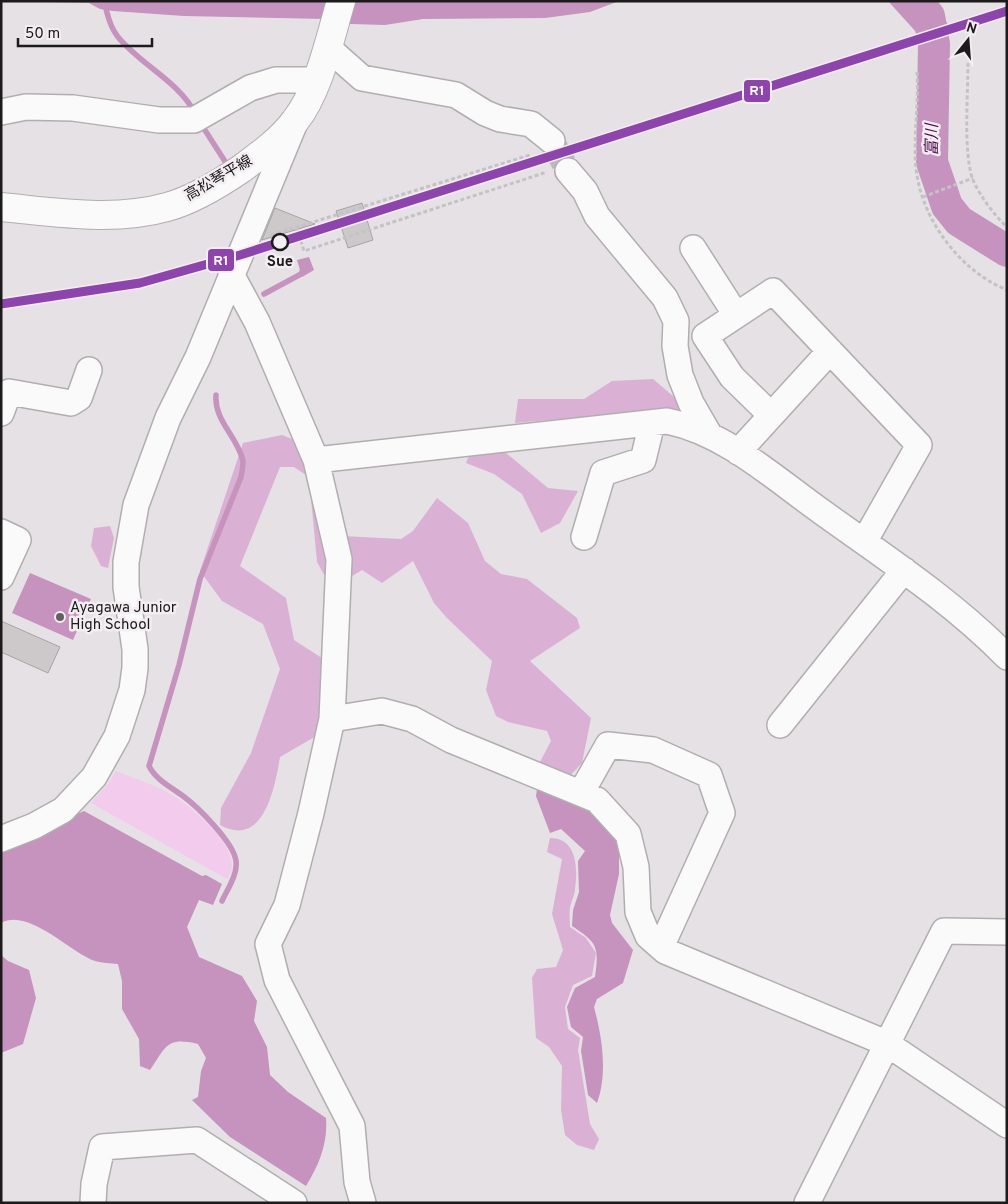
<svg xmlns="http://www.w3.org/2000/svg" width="1008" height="1204" font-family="Overpass,'Noto Sans JP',sans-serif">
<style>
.green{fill:#f3cbec}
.forest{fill:#dab1d4}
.water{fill:#c593bd}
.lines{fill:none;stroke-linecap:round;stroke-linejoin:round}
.stream{stroke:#c593bd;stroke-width:5.5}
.river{stroke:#c593bd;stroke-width:32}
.building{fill:#cdc9cb;stroke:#a7a4a6}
.minor-tunnel{stroke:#beb9bc;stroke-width:25;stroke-dasharray:25 12;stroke-linecap:butt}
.minor-casing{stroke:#b2aeb0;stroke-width:28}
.major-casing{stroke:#b2aeb0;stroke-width:30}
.path{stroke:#c4c3c4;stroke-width:3;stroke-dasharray:4 2.5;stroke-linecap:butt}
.minor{stroke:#fbfafb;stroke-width:25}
.major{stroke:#fbfafb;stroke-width:28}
.rail-1-casing{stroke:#f4edf2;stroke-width:12}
.rail-1{stroke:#8e44ad;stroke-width:9}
.stop-dot{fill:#f4edf2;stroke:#1c1a1b;stroke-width:2.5}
.poi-dot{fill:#636061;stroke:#f4edf2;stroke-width:2}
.labels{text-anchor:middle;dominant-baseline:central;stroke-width:5;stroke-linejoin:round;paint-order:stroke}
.street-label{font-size:15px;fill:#1c1a1b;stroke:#f4edf2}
.stop-label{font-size:15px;font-weight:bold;fill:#1c1a1b;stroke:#f4edf2}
.poi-label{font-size:15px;fill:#1c1a1b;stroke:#f4edf2;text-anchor:start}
.water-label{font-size:16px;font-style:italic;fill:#4a0844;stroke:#f4edf2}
.line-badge{stroke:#f4edf2;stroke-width:2}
.badge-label{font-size:14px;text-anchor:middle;font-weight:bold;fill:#fff}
</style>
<rect width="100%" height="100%" fill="#e6e1e4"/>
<path class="green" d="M 116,771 C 133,778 154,784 170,794 C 191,806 249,853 227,879 L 91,803 L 108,784 Z"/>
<path class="forest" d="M 653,379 L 687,408 L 515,423 L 518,399 L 584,399 L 612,381 Z
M 282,435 L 300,442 L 330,550 L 327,580 L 317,562 L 309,477 L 294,467 L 280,467 L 240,566 L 286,598 L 294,640 L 328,662 L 318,735 L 280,757 C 275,787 264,849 220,825 L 221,808 L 251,753 L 280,669 L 263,624 L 222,601 L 200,571 L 243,443 Z
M 505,452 L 548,488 L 578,491 L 560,523 L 541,533 L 522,494 L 494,474 L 466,463 L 469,455 Z
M 437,498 L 468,523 L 485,561 L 501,574 L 527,579 L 577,618 L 580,628 L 530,661 L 591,718 L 582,763 L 567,779 L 547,773 L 540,762 L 551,741 L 547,731 L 508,722 L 496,716 L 486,690 L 492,661 L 447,618 L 434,603 L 413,561 L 382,583 L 362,570 L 349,578 L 343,536 L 401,539 L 413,531 Z
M 110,526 L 114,538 L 108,568 L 101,566 L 91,546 L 94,528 Z
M 550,838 C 577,838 578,868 575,889 C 575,895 571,901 570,908 C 569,914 570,921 570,927 L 586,938 L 596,953 L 592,976 L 573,985 L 565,1007 L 568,1029 L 580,1038 L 578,1050 L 590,1124 L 599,1139 L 594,1150 L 577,1145 L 565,1135 L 561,1110 L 562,1066 L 549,1047 L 536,1038 L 532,978 L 537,969 L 556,967 L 563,950 L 552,914 L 562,859 L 547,852 Z"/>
<path class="water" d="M 1,1 L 619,1 L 590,12 L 545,18 L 423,19 L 385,25 L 351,24 L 326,19 L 184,16 L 113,11 L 100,9 L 89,3 Z
M 888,1 L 935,1 L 948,25 L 917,33 Z
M 309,257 L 314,270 L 302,277 L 297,260 Z
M 30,573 L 91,599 L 73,640 L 12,613 Z
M 537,789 L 592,813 L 609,826 L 619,846 L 619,874 L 610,915 L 612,923 L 633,950 L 623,983 L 597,999 L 594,1007 C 602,1037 608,1073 597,1103 L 588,1095 L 581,1051 L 583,1037 L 571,1027 L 567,1007 L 575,988 L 595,977 C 599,947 598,943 572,926 L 573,910 L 579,892 L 578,861 L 585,851 L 561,829 L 550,833 L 536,796 Z
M 84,811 L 202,876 L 206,875 L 222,884 L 213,905 L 199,900 L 187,927 L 199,957 L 242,976 L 257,1001 L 254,1021 L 267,1047 L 270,1075 L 288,1092 L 326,1118 C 328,1143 319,1165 306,1186 L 230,1137 L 192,1100 L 198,1097 L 201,1071 L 206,1058 L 198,1044 C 167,1037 167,1045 150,1070 L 140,1066 L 139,1039 L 122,1009 L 122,981 L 118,964 C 111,963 102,963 95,961 C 71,953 28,907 1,923 L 1,849 Z
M 1,955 L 8,961 L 29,970 L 36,998 L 23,1044 L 1,1053 Z"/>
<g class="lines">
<path class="stream" d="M 104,1 C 107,13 110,27 118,37 C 141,65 178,81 195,113
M 201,124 L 228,166
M 264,294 L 301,274 L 303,269
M 216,395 C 214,421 238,437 243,461 C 243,466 242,472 241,477 L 200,579 L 179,665 L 149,766 C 156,780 171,787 183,796 C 198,807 234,843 236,861 C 238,874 227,890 222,901"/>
<path class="river" d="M 916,1 L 929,16 L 934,44 L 932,162 L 947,206 L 959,221 L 1007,251"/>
</g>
<path class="building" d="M 362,203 L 373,240 L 348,248 L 336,211 Z
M 275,208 L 315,224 L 262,240 Z
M 1,621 L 60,647 L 48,673 L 1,652 Z"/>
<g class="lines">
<path class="minor-tunnel" d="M 552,141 L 568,171"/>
<g class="minor-casing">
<path id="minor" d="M 327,47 L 362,78 L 456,95 L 485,113 L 500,119 L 531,124 L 552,141
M 1,112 L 26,107 L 73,108 L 159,120 L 194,120 L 250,88 L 276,80 L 315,80
M 568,171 L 585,191 L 597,216 L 665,298 L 676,321 L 675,346 L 680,375 L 691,403 L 709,434
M 693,248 L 736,315
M 231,274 L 257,322 L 316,460 L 339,559 L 332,719 L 311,813 L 287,905 L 268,944 L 277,980 L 352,1126 L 357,1182 L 363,1203
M 1,413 L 9,392 L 71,403 L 79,398 L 89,370
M 771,415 L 732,377 L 705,336 L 773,291 L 919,445 L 864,542
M 738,452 L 830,351
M 316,460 L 667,421 C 726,433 774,478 822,512 C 886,558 952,601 1007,657
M 1,532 L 18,540 L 1,577
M 584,537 L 603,473 L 643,460 L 652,423
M 332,719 L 382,711 L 412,719 L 451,740 L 597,800 L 628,834 L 636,867 L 638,912 L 648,936 L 665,951 L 886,1043 L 1007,1125
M 780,725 L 904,570
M 581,793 L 608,745 L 653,750 L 709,775 L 722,813 L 661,947
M 1,839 L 34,826 L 63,810 L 94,777 L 117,736 L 132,690 L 135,668 L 135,649 L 126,587 L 126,562 L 136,505 L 168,418 L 198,357 L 294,125
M 93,1203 L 94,1184 L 102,1147 L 197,1140 L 294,1203
M 807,1203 L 944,931 L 1007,932"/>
</g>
<g class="major-casing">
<path id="major" d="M 1,207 C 55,212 114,222 167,207 C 193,200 219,184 241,169 C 260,155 281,140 295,121 C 319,91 330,38 341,1"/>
</g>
<path class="path" d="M 968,63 C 968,92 963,154 973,180 C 980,196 994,215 1007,227
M 917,72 C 919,104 913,137 916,168 C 921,219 960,271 1007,290
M 923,197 L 973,178
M 297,228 L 304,251 L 547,172
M 271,235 L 530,155"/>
<use href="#minor" class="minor"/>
<use href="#major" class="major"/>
<g class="rail-1-casing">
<path id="rail-1" d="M 1,304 L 140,283 L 240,255 L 1007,11"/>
</g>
<use href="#rail-1" class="rail-1"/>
</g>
<circle class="stop-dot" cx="280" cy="242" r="8"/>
<circle class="poi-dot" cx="60" cy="617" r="5"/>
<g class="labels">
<g class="street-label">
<text transform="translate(219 179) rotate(-30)">高松琴平線</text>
</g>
<g class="stop-label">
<text x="280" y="262">Sue</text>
</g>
<g class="poi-label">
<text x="70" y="608">Ayagawa Junior<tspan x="70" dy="17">High School</tspan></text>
</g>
<g class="water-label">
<text transform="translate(933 140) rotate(-90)">富川</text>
</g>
</g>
<g class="line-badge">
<rect x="743" y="79" width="28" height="24" rx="5" fill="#8e44ad"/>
<rect x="207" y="248" width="28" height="24" rx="5" fill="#8e44ad"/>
</g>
<g class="badge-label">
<text x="757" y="95">R1</text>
<text x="221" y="265">R1</text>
</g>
<rect width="1008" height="1204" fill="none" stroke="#1c1a1b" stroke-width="5"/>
<g transform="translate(968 40) rotate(17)" stroke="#f4edf2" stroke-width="4" paint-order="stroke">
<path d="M0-4L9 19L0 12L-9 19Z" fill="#1c1a1b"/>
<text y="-8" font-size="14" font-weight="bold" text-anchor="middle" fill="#1c1a1b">N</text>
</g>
<path d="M18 38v8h134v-8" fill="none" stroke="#1c1a1b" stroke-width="2.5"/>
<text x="25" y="38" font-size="15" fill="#1c1a1b" stroke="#f4edf2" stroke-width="4" paint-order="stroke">50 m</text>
</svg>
